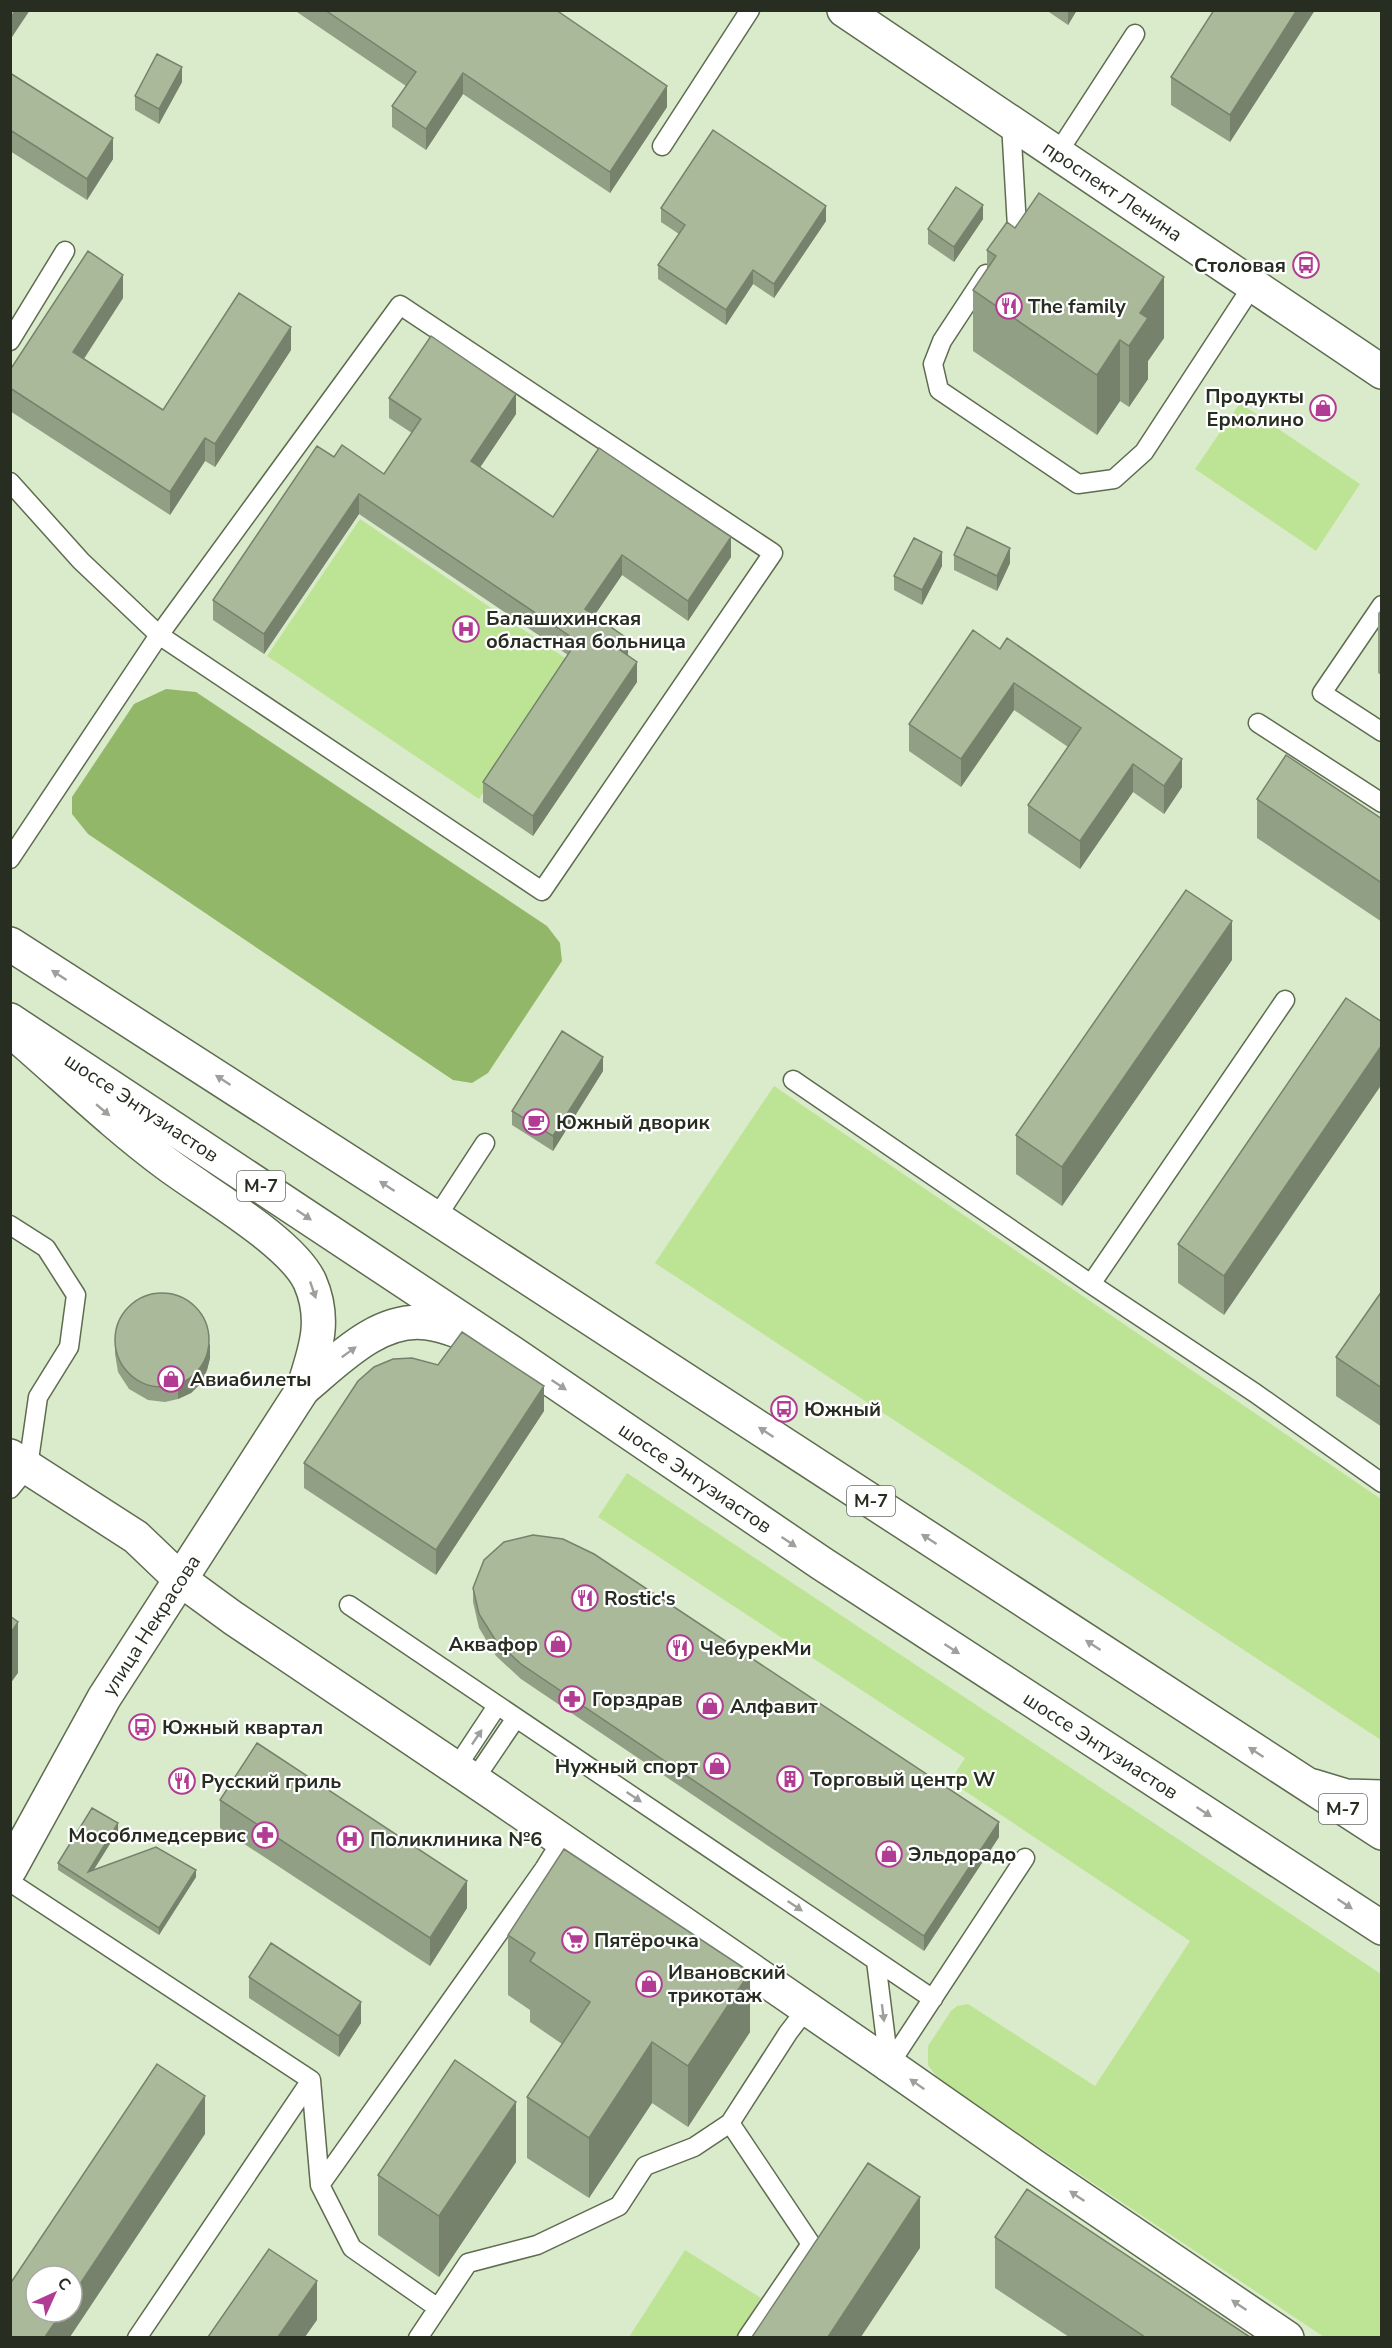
<svg xmlns="http://www.w3.org/2000/svg" width="1392" height="2348" font-family="'Nunito Sans',sans-serif">
<style>
.green{fill:#bde495}
.forest{fill:#92b769}
.lines{fill:none;stroke-linecap:round;stroke-linejoin:round}
.service-casing{stroke:#5e6c50;stroke-width:21}
.minor-casing{stroke:#5e6c50;stroke-width:36}
.tertiary-casing{stroke:#5e6c50;stroke-width:36}
.secondary-casing{stroke:#5e6c50;stroke-width:36}
.trunk-casing{stroke:#5e6c50;stroke-width:36}
.service{stroke:#fff;stroke-width:18}
.minor{stroke:#fff;stroke-width:33}
.tertiary{stroke:#fff;stroke-width:33}
.secondary{stroke:#fff;stroke-width:33}
.trunk{stroke:#fff;stroke-width:33}
.wall{fill:#919f84}
.shaded-wall{fill:#76826c}
.building{fill:#a9b99a;stroke:#76826c;stroke-width:1.5}
.oneway{fill:#9ea19b}
.labels{text-anchor:middle;dominant-baseline:central;stroke-width:4.5;stroke-linejoin:round;paint-order:stroke}
.shield{fill:#fff;stroke:#686d64;stroke-width:1.5}
.shield-label{font-size:18px;font-weight:bold;fill:#272e21}
.street-label{font-size:20px;fill:#272e21;stroke:#fff}
.poi-label{font-size:20px;font-weight:bold;fill:#272e21;stroke:#fff;text-anchor:start}
</style>
<rect width="100%" height="100%" fill="#daebcb"/>
<path class="green" d="M 1240,403 L 1360,484 L 1316,551 L 1195,469 Z
M 360,519 L 571,662 L 479,799 L 267,656 Z
M 774,1086 L 1381,1499 L 1381,1740 L 655,1263 Z
M 627,1473 L 1381,1974 L 1381,2337 L 1324,2337 L 940,2081 L 928,2065 L 928,2046 L 951,2011 L 957,2006 L 968,2004 L 1095,2086 L 1190,1941 L 950,1781 L 965,1758 L 598,1517 Z
M 685,2250 L 761,2298 L 736,2337 L 629,2337 Z"/>
<path class="forest" d="M 166,689 L 196,692 L 547,926 L 560,943 L 562,961 L 488,1073 L 472,1083 L 453,1080 L 88,834 L 72,814 L 72,797 L 134,704 Z"/>
<g class="lines">
<g class="service-casing">
<path id="service" d="M 662,146 L 750,10
M 1057,154 L 1135,34
M 1004,246 L 1017,227 L 1011,123
M 986,274 L 942,341 L 933,364 L 939,390 L 1078,484 L 1114,479 L 1144,452 L 1253,285
M 400,305 L 773,553 L 542,891 L 159,635 Z
M 10,341 L 65,251
M 10,482 L 81,561 L 159,635 L 10,859
M 1382,605 L 1322,693 L 1382,732
M 1258,723 L 1382,803
M 793,1080 L 1091,1284 L 1255,1393 L 1382,1483
M 436,1218 L 485,1143
M 10,1225 L 46,1248 L 76,1295 L 69,1347 L 38,1397 L 28,1467 L 10,1489
M 1091,1284 L 1285,1000
M 349,1605 L 933,1999
M 456,1768 L 497,1706
M 474,1780 L 516,1718
M 10,1882 L 311,2080 L 137,2338
M 876,1961 L 889,2065
M 889,2065 L 1025,1858
M 311,2080 L 320,2185 L 352,2248 L 438,2308
M 730,2123 L 811,2244 L 747,2338
M 320,2185 L 544,1869 L 562,1840
M 418,2338 L 468,2263 L 537,2245 L 619,2206 L 645,2166 L 694,2147 L 730,2123 L 788,2033 L 807,2008"/>
</g>
<g class="minor-casing">
<path id="minor" d="M 10,1456 L 136,1537 L 181,1580 L 233,1618 L 496,1795 L 889,2065"/>
</g>
<g class="tertiary-casing">
<g id="tertiary">
<path d="M 303,1389 C 337,1361 379,1316 427,1323 C 447,1326 466,1334 485,1342"/>
<path id="s1" d="M 10,1869 L 104,1698 L 303,1389 C 315,1351 327,1321 310,1282 C 292,1242 204,1192 167,1164 C 117,1127 71,1083 24,1042"/>
<path d="M 889,2065 L 1035,2167 L 1287,2338"/>
</g>
</g>
<g class="secondary-casing">
<g id="secondary">
<path id="s2" d="M 844,10 L 1382,372"/>
<path d="M 1313,1786 L 1346,1796 L 1382,1797"/>
</g>
</g>
<g class="trunk-casing">
<g id="trunk">
<path d="M 10,944 L 436,1218 L 1382,1833"/>
<path id="s3" d="M 10,1020 L 511,1352 L 821,1563 L 1382,1928"/>
</g>
</g>
<use href="#service" class="service"/>
<use href="#minor" class="minor"/>
<use href="#tertiary" class="tertiary"/>
<use href="#secondary" class="secondary"/>
<use href="#trunk" class="trunk"/>
</g>
<path class="wall" d="M 294,10 L 556,10 L 667,107 L 610,193 L 463,94 L 426,150 L 392,127 L 392,106 L 406,86 Z
M 1046,10 L 1077,10 L 1068,25 Z
M 1214,10 L 1315,10 L 1230,142 L 1171,105 L 1171,77 Z
M 10,73 L 113,159 L 87,200 L 10,151 Z
M 182,82 L 159,124 L 135,110 L 135,96 Z
M 661,208 L 826,221 L 774,298 L 753,284 L 726,325 L 658,279 L 658,265 L 679,234 L 661,222 Z
M 983,219 L 954,262 L 928,244 L 928,229 Z
M 987,250 L 1164,338 L 1148,361 L 1148,379 L 1129,407 L 1120,401 L 1097,435 L 973,351 L 973,290 L 987,269 Z
M 123,298 L 84,359 L 163,410 L 291,350 L 215,467 L 205,461 L 170,515 L 10,411 L 10,370 Z
M 389,398 L 516,414 L 480,467 L 553,517 L 731,557 L 688,621 L 622,575 L 594,616 L 628,656 L 637,682 L 533,836 L 483,802 L 483,782 L 568,655 L 359,514 L 264,654 L 213,620 L 213,600 L 334,457 L 384,474 L 412,433 L 389,418 Z
M 954,555 L 1010,563 L 997,591 L 954,570 Z
M 942,566 L 922,605 L 894,590 L 894,576 Z
M 1382,609 L 1382,676 L 1378,673 L 1378,613 Z
M 1000,649 L 1182,787 L 1164,814 L 1133,792 L 1080,869 L 1028,833 L 1028,805 L 1068,747 L 1014,710 L 961,787 L 909,751 L 909,724 Z
M 1257,799 L 1382,819 L 1382,922 L 1257,838 Z
M 1232,960 L 1062,1206 L 1016,1174 L 1016,1135 Z
M 1346,998 L 1224,1315 L 1178,1283 L 1178,1244 Z
M 603,1071 L 553,1151 L 512,1125 L 512,1111 Z
M 1382,1291 L 1382,1427 L 1336,1396 L 1336,1357 Z
M 115,1340 L 210,1358 L 207,1370 L 201,1383 L 191,1393 L 178,1399 L 165,1402 L 148,1400 L 129,1389 L 118,1372 L 115,1354 Z
M 544,1411 L 436,1575 L 304,1488 L 304,1463 Z
M 473,1588 L 999,1837 L 924,1951 L 521,1679 L 496,1656 L 479,1628 L 473,1602 Z
M 220,1800 L 467,1908 L 430,1966 L 220,1828 Z
M 118,1831 L 94,1869 L 196,1877 L 159,1935 L 58,1870 L 58,1863 Z
M 508,1935 L 750,2032 L 688,2127 L 652,2103 L 589,2198 L 527,2158 L 527,2097 L 562,2044 L 530,2022 L 530,2010 L 508,1995 Z
M 249,1977 L 361,2023 L 339,2057 L 249,1998 Z
M 516,2162 L 439,2277 L 378,2235 L 378,2175 Z
M 995,2237 L 1250,2337 L 1069,2337 L 995,2288 Z"/>
<path class="shaded-wall" d="M 16,10 L 30,10 L 10,40 L 10,19 Z
M 1068,10 L 1077,10 L 1068,25 Z
M 1297,10 L 1315,10 L 1230,142 L 1230,115 Z
M 182,67 L 182,82 L 159,124 L 159,109 Z
M 463,73 L 463,94 L 426,150 L 426,129 Z
M 667,86 L 667,107 L 610,193 L 610,172 Z
M 113,138 L 113,159 L 87,200 L 87,179 Z
M 983,205 L 983,219 L 954,262 L 954,247 Z
M 826,206 L 826,221 L 774,298 L 774,284 Z
M 753,270 L 753,284 L 726,325 L 726,310 Z
M 123,275 L 123,298 L 73,375 L 73,352 Z
M 1164,277 L 1164,338 L 1148,361 L 1148,379 L 1129,407 L 1129,346 L 1140,313 Z
M 291,327 L 291,350 L 215,467 L 215,444 Z
M 1120,340 L 1120,401 L 1097,435 L 1097,375 Z
M 516,394 L 516,414 L 471,481 L 471,461 Z
M 205,438 L 205,461 L 170,515 L 170,492 Z
M 359,494 L 359,514 L 264,654 L 264,634 Z
M 731,537 L 731,557 L 688,621 L 688,601 Z
M 1010,548 L 1010,563 L 997,591 L 997,576 Z
M 942,552 L 942,566 L 922,605 L 922,590 Z
M 622,555 L 622,575 L 585,629 L 585,609 Z
M 628,639 L 628,659 L 620,650 Z
M 637,662 L 637,682 L 533,836 L 533,816 Z
M 1014,683 L 1014,710 L 961,787 L 961,759 Z
M 1182,759 L 1182,787 L 1164,814 L 1164,786 Z
M 1133,764 L 1133,792 L 1080,869 L 1080,841 Z
M 1232,921 L 1232,960 L 1062,1206 L 1062,1167 Z
M 1382,1045 L 1382,1084 L 1224,1315 L 1224,1276 Z
M 603,1057 L 603,1071 L 553,1151 L 553,1136 Z
M 210,1344 L 210,1358 L 207,1370 L 201,1383 L 191,1393 L 178,1399 L 178,1385 Z
M 544,1386 L 544,1411 L 436,1575 L 436,1550 Z
M 18,1622 L 18,1673 L 10,1684 L 10,1634 Z
M 999,1822 L 999,1837 L 924,1951 L 924,1936 Z
M 118,1823 L 118,1831 L 88,1879 L 88,1872 Z
M 196,1870 L 196,1877 L 159,1935 L 159,1928 Z
M 467,1881 L 467,1908 L 430,1966 L 430,1938 Z
M 750,1972 L 750,2032 L 688,2127 L 688,2066 Z
M 361,2002 L 361,2023 L 339,2057 L 339,2036 Z
M 652,2042 L 652,2103 L 589,2198 L 589,2138 Z
M 205,2096 L 205,2134 L 70,2337 L 45,2337 L 62,2312 L 72,2312 L 72,2296 Z
M 516,2102 L 516,2162 L 439,2277 L 439,2216 Z
M 920,2197 L 920,2248 L 861,2337 L 828,2337 Z
M 317,2281 L 317,2320 L 305,2337 L 278,2337 Z"/>
<path class="building" d="M 10,10 L 16,10 L 10,19 Z
M 325,10 L 556,10 L 667,86 L 610,172 L 463,73 L 426,129 L 392,106 L 416,72 Z
M 1214,10 L 1297,10 L 1230,115 L 1171,77 Z
M 157,54 L 182,67 L 159,109 L 135,96 Z
M 10,73 L 113,138 L 87,179 L 10,130 Z
M 713,130 L 826,206 L 774,284 L 753,270 L 726,310 L 658,265 L 685,225 L 661,208 Z
M 956,187 L 983,205 L 954,247 L 928,229 Z
M 1039,193 L 1164,277 L 1140,313 L 1148,318 L 1129,346 L 1120,340 L 1097,375 L 973,290 L 996,256 L 987,250 L 1007,222 L 1015,228 Z
M 88,251 L 123,275 L 73,352 L 163,410 L 239,293 L 291,327 L 215,444 L 205,438 L 170,492 L 10,388 L 10,370 Z
M 431,336 L 516,394 L 471,461 L 553,517 L 599,448 L 731,537 L 688,601 L 622,555 L 585,609 L 628,639 L 620,650 L 637,662 L 533,816 L 483,782 L 577,641 L 359,494 L 264,634 L 213,600 L 317,446 L 334,457 L 342,445 L 384,474 L 421,419 L 389,398 Z
M 967,527 L 1010,548 L 997,576 L 954,555 Z
M 914,538 L 942,552 L 922,590 L 894,576 Z
M 973,630 L 1000,649 L 1007,638 L 1182,759 L 1164,786 L 1133,764 L 1080,841 L 1028,805 L 1081,728 L 1014,683 L 961,759 L 909,724 Z
M 1286,755 L 1382,819 L 1382,883 L 1257,799 Z
M 1186,890 L 1232,921 L 1062,1167 L 1016,1135 Z
M 1346,998 L 1382,1022 L 1382,1045 L 1224,1276 L 1178,1244 Z
M 562,1031 L 603,1057 L 553,1136 L 512,1111 Z
M 1382,1291 L 1382,1388 L 1336,1357 Z
M115 1340a47 47 0 1 1 94 0a47 47 0 1 1-94 0Z
M 462,1332 L 544,1386 L 436,1550 L 304,1463 L 358,1381 L 374,1367 L 393,1359 L 412,1358 L 438,1365 Z
M 533,1535 L 563,1539 L 594,1554 L 999,1822 L 924,1936 L 521,1664 L 496,1641 L 479,1614 L 473,1588 L 484,1560 L 504,1542 Z
M 10,1616 L 18,1622 L 10,1634 Z
M 257,1743 L 467,1881 L 430,1938 L 220,1800 Z
M 92,1808 L 118,1823 L 88,1872 L 156,1847 L 196,1870 L 159,1928 L 58,1863 Z
M 564,1849 L 750,1972 L 688,2066 L 652,2042 L 589,2138 L 527,2097 L 590,2002 L 530,1961 L 535,1953 L 508,1935 Z
M 271,1943 L 361,2002 L 339,2036 L 249,1977 Z
M 455,2060 L 516,2102 L 439,2216 L 378,2175 Z
M 157,2064 L 205,2096 L 72,2296 L 72,2276 L 36,2276 L 36,2312 L 62,2312 L 45,2337 L 10,2337 L 10,2284 Z
M 868,2163 L 920,2197 L 828,2337 L 752,2337 Z
M 1027,2189 L 1250,2337 L 1145,2337 L 995,2237 Z
M 269,2249 L 317,2281 L 278,2337 L 208,2337 Z"/>
<defs><path id="oneway-solid" d="M-6-.8H1V-3.2L6.5 0L1 3.2V.8H-6Z" transform="scale(1.5)"/></defs>
<g class="oneway">
<use href="#oneway-solid" transform="translate(59 975) rotate(-147)"/>
<use href="#oneway-solid" transform="translate(223 1080) rotate(-147)"/>
<use href="#oneway-solid" transform="translate(103 1110) rotate(40)"/>
<use href="#oneway-solid" transform="translate(387 1186) rotate(-147)"/>
<use href="#oneway-solid" transform="translate(304 1215) rotate(34)"/>
<use href="#oneway-solid" transform="translate(313 1290) rotate(71)"/>
<use href="#oneway-solid" transform="translate(349 1352) rotate(-36)"/>
<use href="#oneway-solid" transform="translate(559 1385) rotate(34)"/>
<use href="#oneway-solid" transform="translate(766 1432) rotate(-147)"/>
<use href="#oneway-solid" transform="translate(929 1539) rotate(-147)"/>
<use href="#oneway-solid" transform="translate(789 1542) rotate(34)"/>
<use href="#oneway-solid" transform="translate(1093 1645) rotate(-147)"/>
<use href="#oneway-solid" transform="translate(952 1649) rotate(33)"/>
<use href="#oneway-solid" transform="translate(477 1737) rotate(-56)"/>
<use href="#oneway-solid" transform="translate(1256 1752) rotate(-147)"/>
<use href="#oneway-solid" transform="translate(634 1797) rotate(34)"/>
<use href="#oneway-solid" transform="translate(1204 1812) rotate(33)"/>
<use href="#oneway-solid" transform="translate(1345 1904) rotate(34)"/>
<use href="#oneway-solid" transform="translate(795 1906) rotate(34)"/>
<use href="#oneway-solid" transform="translate(883 2013) rotate(83)"/>
<use href="#oneway-solid" transform="translate(917 2084) rotate(-145)"/>
<use href="#oneway-solid" transform="translate(1077 2196) rotate(-146)"/>
<use href="#oneway-solid" transform="translate(1239 2305) rotate(-146)"/>
</g>
<defs>
<g id="bus-ring" transform="scale(1.35)"><circle r="9.5" fill="#fff" stroke="#b23c93" stroke-width="1.5"/><path d="M-5-6H5V4H4V6H2V4H-2V6H-4V4H-5ZM-3.5-4V0h7V-4ZM-3.5 1.2v1.5H-2V1.2ZM2 1.2v1.5H3.5V1.2Z" fill="#b23c93"/></g>
<g id="restaurant-ring" transform="scale(1.35)"><circle r="9.5" fill="#fff" stroke="#b23c93" stroke-width="1.5"/><path d="M-5-6h1v4h1v-4h1v4h1v-4h1v5L-1.5 .5V6h-2V.5L-5-1ZM5-6V6H3V1.5H1.5Q1.5-4 5-6Z" fill="#b23c93"/></g>
<g id="shop-ring" transform="scale(1.35)"><circle r="9.5" fill="#fff" stroke="#b23c93" stroke-width="1.5"/><path d="M-5-2.5h2.3a2.7 3.5 0 0 1 5.4 0H5L5.5 6h-11ZM-1.5-2.5h3a1.5 2.3 0 0 0-3 0Z" fill="#b23c93"/></g>
<g id="hospital-ring" transform="scale(1.35)"><circle r="9.5" fill="#fff" stroke="#b23c93" stroke-width="1.5"/><path d="M-5-5h3v3.5h4V-5h3V5h-3V1.5h-4V5h-3Z" fill="#b23c93"/></g>
<g id="cafe-ring" transform="scale(1.35)"><circle r="9.5" fill="#fff" stroke="#b23c93" stroke-width="1.5"/><path d="M-5.5-4.5H6V0H3Q3 3.5 0 3.5H-2.5Q-5.5 3.5-5.5 0ZM3-3.2v2h1.7v-2ZM-6 4.5H4V6H-6Z" fill="#b23c93"/></g>
<g id="pharmacy-ring" transform="scale(1.35)"><circle r="9.5" fill="#fff" stroke="#b23c93" stroke-width="1.5"/><path d="M-2-6h4v4h4v4h-4v4h-4v-4h-4v-4h4Z" fill="#b23c93"/></g>
<g id="building-ring" transform="scale(1.35)"><circle r="9.5" fill="#fff" stroke="#b23c93" stroke-width="1.5"/><path d="M-4-6H4V6H1V3H-1V6H-4ZM-2.5-4.3h1.7v1.8h-1.7ZM.8-4.3h1.7v1.8H.8ZM-2.5-1h1.7V.8h-1.7ZM.8-1h1.7V.8H.8Z" fill="#b23c93"/></g>
<g id="supermarket-ring" transform="scale(1.35)"><circle r="9.5" fill="#fff" stroke="#b23c93" stroke-width="1.5"/><path d="M-6-5.5h2.5l.6 2H6L4.5 2H-2.5L-4.4-4H-6ZM-1.5 3.2a1.3 1.3 0 1 0 .1 0ZM3 3.2a1.3 1.3 0 1 0 .1 0Z" fill="#b23c93"/></g>
</defs>
<g fill-rule="evenodd">
<use href="#bus-ring" x="1306" y="265"/>
<use href="#restaurant-ring" x="1009" y="306"/>
<use href="#shop-ring" x="1323" y="408"/>
<use href="#hospital-ring" x="466" y="629"/>
<use href="#cafe-ring" x="536" y="1122"/>
<use href="#shop-ring" x="171" y="1379"/>
<use href="#bus-ring" x="784" y="1409"/>
<use href="#restaurant-ring" x="585" y="1598"/>
<use href="#shop-ring" x="558" y="1644"/>
<use href="#restaurant-ring" x="680" y="1648"/>
<use href="#pharmacy-ring" x="572" y="1699"/>
<use href="#shop-ring" x="710" y="1706"/>
<use href="#bus-ring" x="142" y="1727"/>
<use href="#shop-ring" x="717" y="1766"/>
<use href="#building-ring" x="790" y="1779"/>
<use href="#restaurant-ring" x="182" y="1781"/>
<use href="#pharmacy-ring" x="265" y="1835"/>
<use href="#hospital-ring" x="350" y="1839"/>
<use href="#shop-ring" x="889" y="1854"/>
<use href="#supermarket-ring" x="575" y="1940"/>
<use href="#shop-ring" x="649" y="1984"/>
</g>
<g class="labels">
<g class="shield">
<rect x="237" y="1171" width="48" height="30" rx="4.5"/>
<rect x="847" y="1486" width="48" height="30" rx="4.5"/>
<rect x="1319" y="1794" width="48" height="30" rx="4.5"/>
</g>
<g class="shield-label">
<text x="261" y="1186">М-7</text>
<text x="871" y="1501">М-7</text>
<text x="1343" y="1809">М-7</text>
</g>
<g class="street-label">
<text stroke="none"><textPath href="#s2" startOffset="324">проспект Ленина</textPath></text>
<text stroke="none"><textPath href="#s3" startOffset="158">шоссе Энтузиастов</textPath></text>
<text stroke="none"><textPath href="#s3" startOffset="824">шоссе Энтузиастов</textPath></text>
<text stroke="none"><textPath href="#s1" startOffset="282">улица Некрасова</textPath></text>
<text stroke="none"><textPath href="#s3" startOffset="1310">шоссе Энтузиастов</textPath></text>
</g>
<g class="poi-label">
<text x="1286" y="265" text-anchor="end">Столовая</text>
<text x="1028" y="306">The family</text>
<text x="1304" y="396" text-anchor="end">Продукты<tspan x="1304" dy="23">Ермолино</tspan></text>
<text x="486" y="618">Балашихинская<tspan x="486" dy="23">областная больница</tspan></text>
<text x="556" y="1122">Южный дворик</text>
<text x="190" y="1379">Авиабилеты</text>
<text x="804" y="1409">Южный</text>
<text x="604" y="1598">Rostic's</text>
<text x="538" y="1644" text-anchor="end">Аквафор</text>
<text x="700" y="1648">ЧебурекМи</text>
<text x="592" y="1699">Горздрав</text>
<text x="730" y="1706">Алфавит</text>
<text x="162" y="1727">Южный квартал</text>
<text x="698" y="1766" text-anchor="end">Нужный спорт</text>
<text x="810" y="1779">Торговый центр W</text>
<text x="201" y="1781">Русский гриль</text>
<text x="246" y="1835" text-anchor="end">Мособлмедсервис</text>
<text x="370" y="1839">Поликлиника №6</text>
<text x="908" y="1854">Эльдорадо</text>
<text x="594" y="1940">Пятёрочка</text>
<text x="668" y="1972">Ивановский<tspan x="668" dy="23">трикотаж</tspan></text>
</g>
</g>
<rect width="1392" height="2348" fill="none" stroke="#272e21" stroke-width="24"/>
<g transform="translate(54 2294) rotate(45)"><circle r="28" fill="#ffffff" stroke="#a9aba6" stroke-width="1.5"/>
<path d="M0-4.5L10 22L0 15L-10 22Z" fill="#b23c93"/>
<text y="-9" font-size="16" font-weight="bold" text-anchor="middle" fill="#272e21">С</text>
</g>
</svg>
